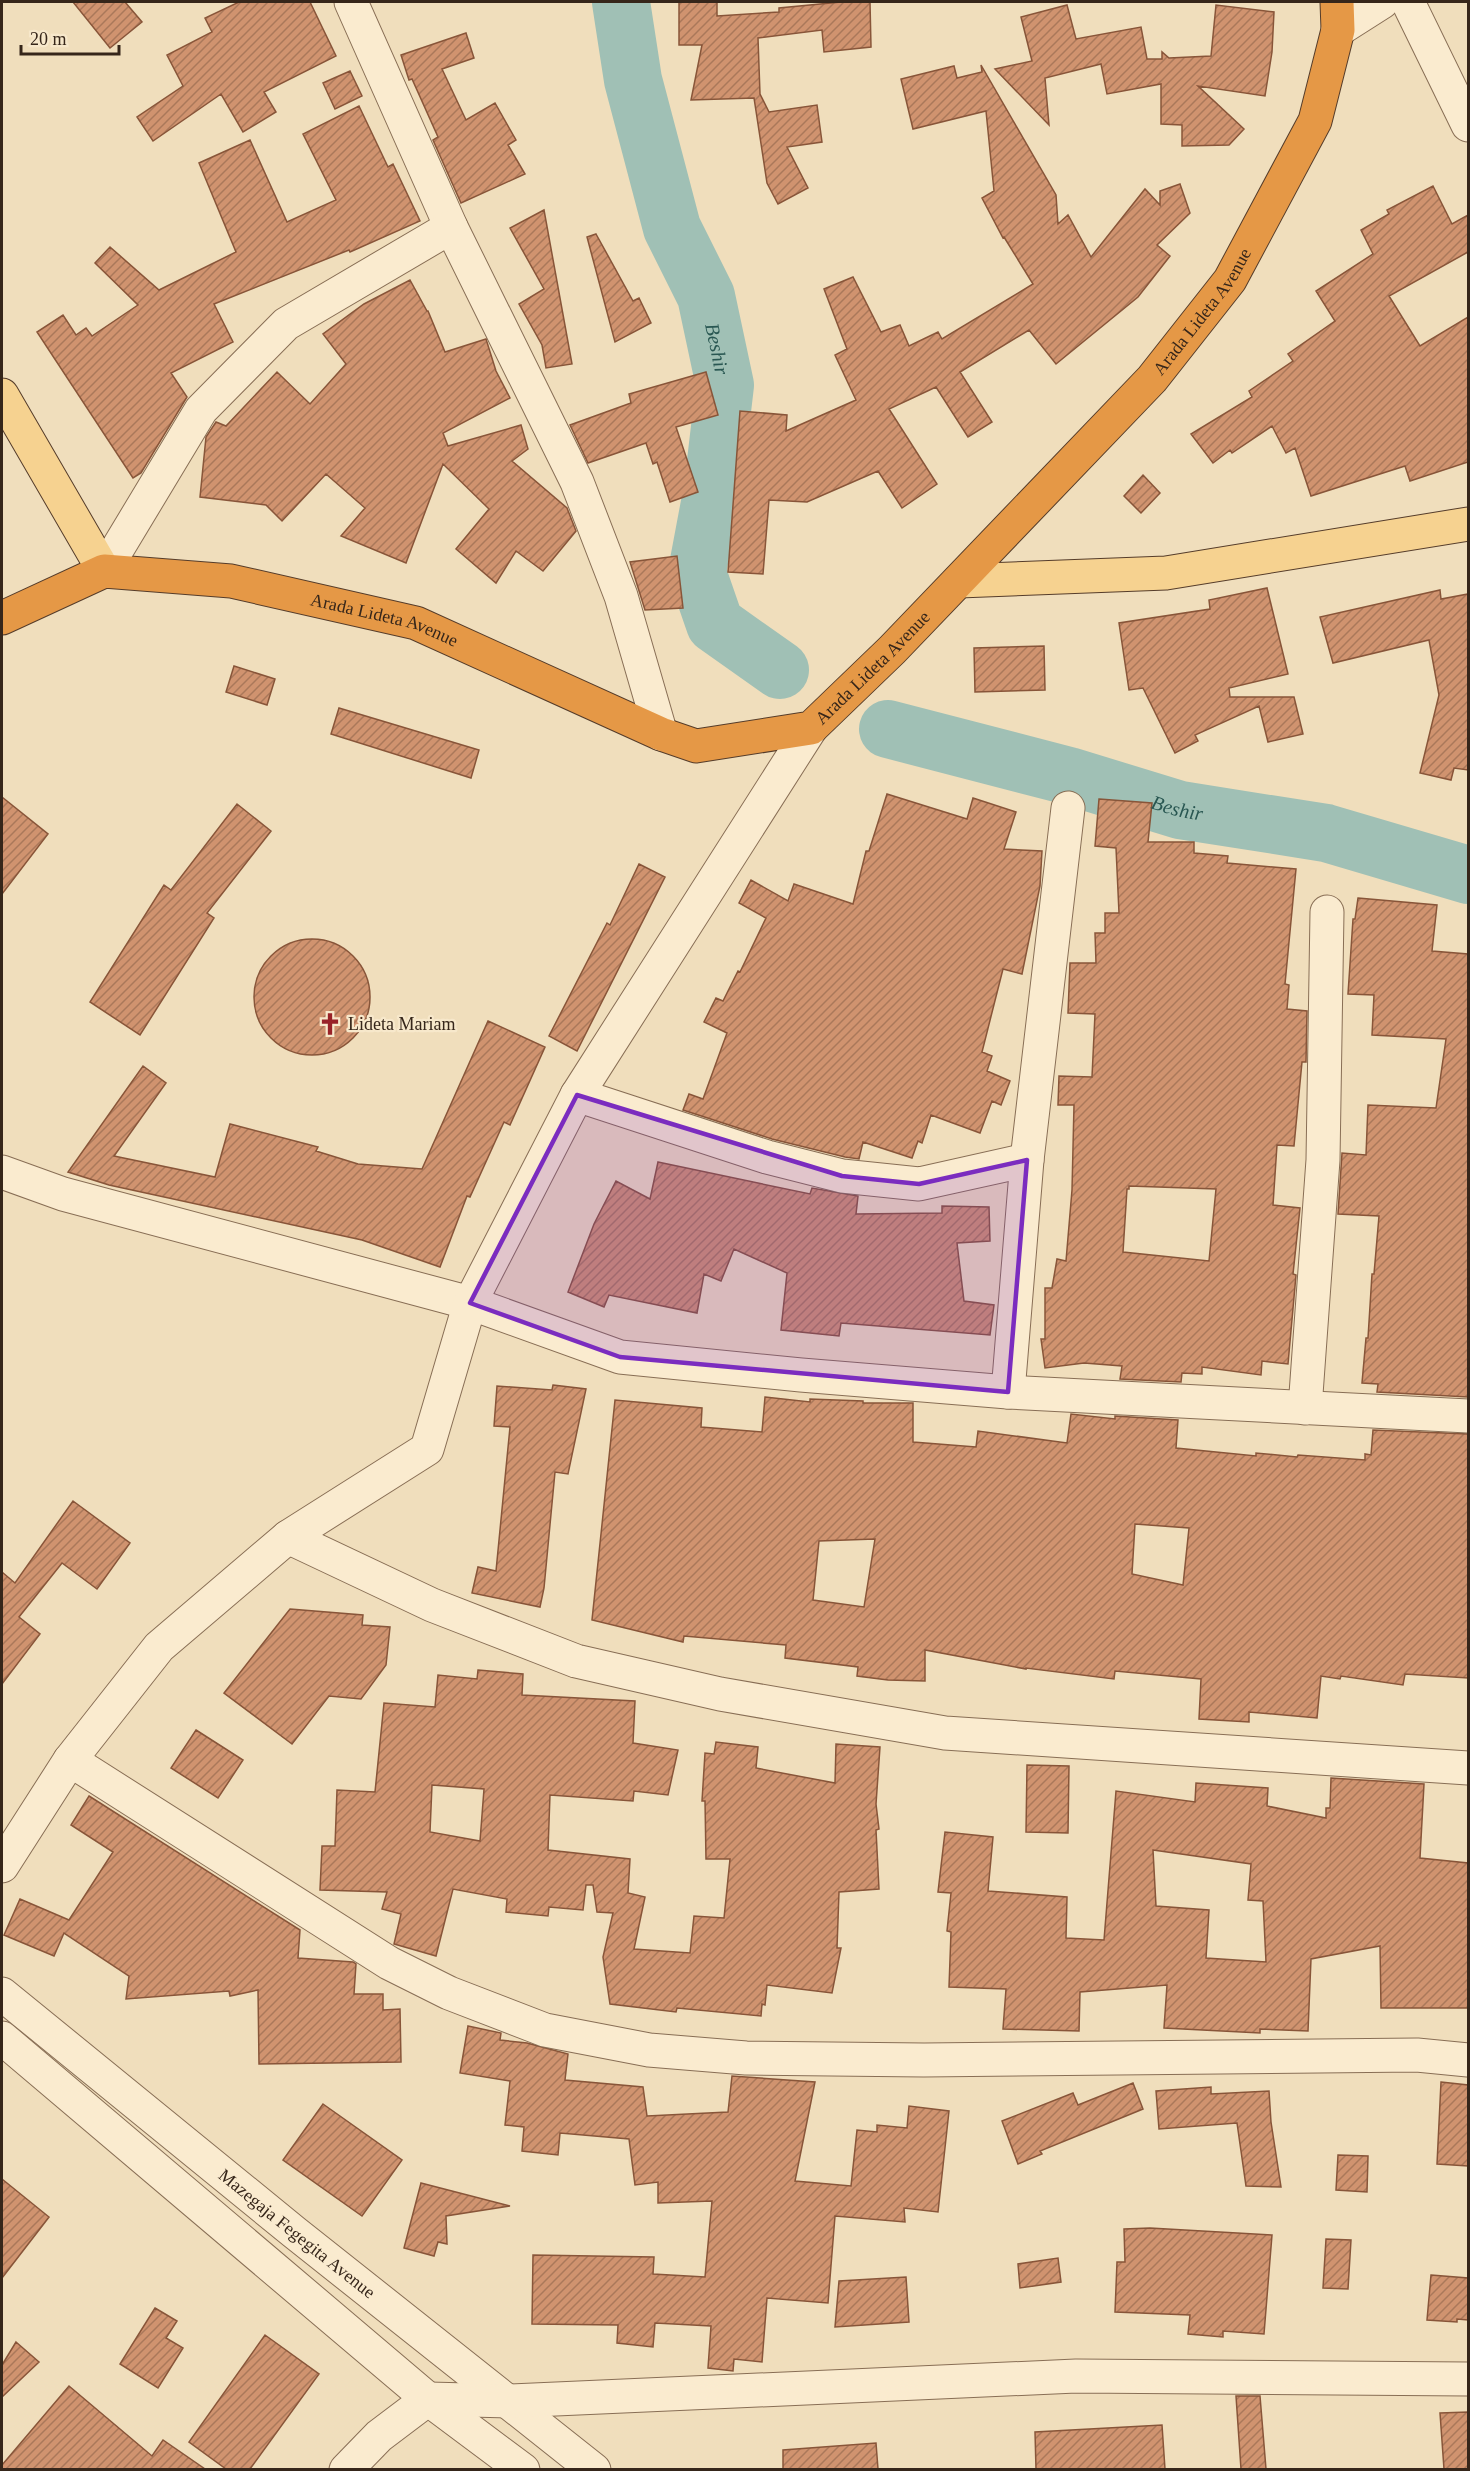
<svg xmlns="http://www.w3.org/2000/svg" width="1470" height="2471" font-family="'Times New Roman',serif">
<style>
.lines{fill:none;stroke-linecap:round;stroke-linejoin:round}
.river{stroke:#a0c0b5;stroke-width:58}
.building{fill:url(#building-hatch);stroke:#885539;stroke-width:1.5;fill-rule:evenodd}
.minor-casing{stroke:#886e55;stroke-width:35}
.major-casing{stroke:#553c2a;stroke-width:35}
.highway-casing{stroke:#553c2a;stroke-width:35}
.minor{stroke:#faebcf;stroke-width:33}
.major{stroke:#f6d290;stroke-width:33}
.highway{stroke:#e59846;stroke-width:33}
.marked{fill:#7b2cbf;fill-opacity:0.2;stroke:#7b2cbf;stroke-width:4.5;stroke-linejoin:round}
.labels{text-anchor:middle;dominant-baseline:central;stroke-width:4.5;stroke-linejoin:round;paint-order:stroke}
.street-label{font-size:18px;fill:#36261a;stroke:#f7e8cb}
.poi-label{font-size:18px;fill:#36261a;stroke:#f7e8cb;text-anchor:start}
.water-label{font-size:20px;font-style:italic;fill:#295752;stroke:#f7e8cb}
</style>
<defs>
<pattern id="building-hatch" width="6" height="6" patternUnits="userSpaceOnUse" patternTransform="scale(1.5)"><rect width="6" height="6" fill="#d0936f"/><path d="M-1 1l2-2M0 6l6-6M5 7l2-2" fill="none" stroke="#aa785a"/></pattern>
</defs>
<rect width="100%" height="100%" fill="#f0debc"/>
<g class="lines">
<g class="river">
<path id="s1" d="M 621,2 L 633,80 L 672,228 L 706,296 L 725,385 L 713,487 L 697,572 L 715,624 L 780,670"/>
<path id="s2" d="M 888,729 L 1069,776 L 1180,810 L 1326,833 L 1468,875"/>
</g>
</g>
<path class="building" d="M 73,2 L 125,2 L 142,22 L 110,48 Z
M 239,2 L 310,2 L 336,56 L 264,92 L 276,112 L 243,132 L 221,94 L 153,141 L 137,117 L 183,86 L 167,55 L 212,32 L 205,18 Z
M 679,2 L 717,2 L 717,16 L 779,12 L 779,8 L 841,2 L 870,2 L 871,47 L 824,52 L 822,30 L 758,38 L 760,94 L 769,112 L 817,105 L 822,142 L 787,147 L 808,188 L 778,204 L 767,183 L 754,98 L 691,100 L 702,45 L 679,45 Z
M 1067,5 L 1076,39 L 1141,27 L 1147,59 L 1162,59 L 1162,52 L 1169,58 L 1211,56 L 1216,5 L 1274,12 L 1272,52 L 1265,96 L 1198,86 L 1244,129 L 1229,145 L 1182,146 L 1182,125 L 1161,124 L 1161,84 L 1107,94 L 1101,64 L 1045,78 L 1049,125 L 995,69 L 1032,61 L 1021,17 Z
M 466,33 L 474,58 L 442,69 L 466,120 L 495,103 L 516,140 L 508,145 L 525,174 L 461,203 L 433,140 L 438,137 L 412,79 L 409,80 L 401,55 Z
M 981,65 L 1056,195 L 1058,224 L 1068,215 L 1091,257 L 1145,189 L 1160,205 L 1160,191 L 1180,184 L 1190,213 L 1157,245 L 1170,256 L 1138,297 L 1056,364 L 1029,330 L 960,372 L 992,422 L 968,437 L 936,387 L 889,409 L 937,484 L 902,508 L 878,471 L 807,502 L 769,500 L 763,574 L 728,572 L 740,411 L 787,415 L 786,431 L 856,400 L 835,355 L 847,349 L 824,289 L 853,277 L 881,332 L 900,325 L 909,346 L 938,332 L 942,339 L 1033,284 L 1004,237 L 1003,238 L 982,198 L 994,191 L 986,111 L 913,129 L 901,79 L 954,66 L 957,78 L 982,72 Z
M 350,71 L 362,96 L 335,109 L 323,83 Z
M 359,106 L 388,167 L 393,164 L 420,221 L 350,252 L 349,250 L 214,304 L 233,342 L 171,373 L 187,397 L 141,473 L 133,478 L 37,332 L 63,315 L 76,335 L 86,328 L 92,336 L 138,305 L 95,263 L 110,247 L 159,290 L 236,252 L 199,163 L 250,140 L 287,222 L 336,200 L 303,134 Z
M 1433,186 L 1452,224 L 1468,215 L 1468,252 L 1389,296 L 1420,346 L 1468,317 L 1468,462 L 1410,481 L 1405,466 L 1311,496 L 1295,448 L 1286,453 L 1272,426 L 1232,453 L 1230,450 L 1213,463 L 1191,434 L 1252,397 L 1249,391 L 1293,361 L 1288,354 L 1335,321 L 1316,291 L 1373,254 L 1361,230 L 1389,214 L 1387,210 Z
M 544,210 L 572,364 L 546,368 L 542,345 L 519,304 L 544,289 L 510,228 Z
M 596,234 L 633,301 L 639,298 L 651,323 L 615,342 L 587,237 Z
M 410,280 L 427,311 L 428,311 L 445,352 L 486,339 L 496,371 L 510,398 L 443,433 L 448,446 L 521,425 L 528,449 L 512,461 L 567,508 L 576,531 L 543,571 L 516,551 L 496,583 L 456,549 L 489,509 L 443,464 L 406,563 L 341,536 L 365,508 L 326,474 L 282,521 L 266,505 L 200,497 L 206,437 L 216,422 L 226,426 L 277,372 L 310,404 L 346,364 L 323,334 L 364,304 Z
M 706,372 L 718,415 L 676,427 L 698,492 L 670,502 L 657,462 L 653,464 L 646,443 L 588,463 L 570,425 L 631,403 L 629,394 Z
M 1143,475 L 1160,493 L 1141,513 L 1124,496 Z
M 677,556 L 683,608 L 645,610 L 630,562 Z
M 1267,588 L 1288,674 L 1229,688 L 1230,697 L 1294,697 L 1303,734 L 1268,742 L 1259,706 L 1195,735 L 1198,741 L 1175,753 L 1143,688 L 1129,690 L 1119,623 L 1210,609 L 1209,600 Z
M 1440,590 L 1441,599 L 1468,594 L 1468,770 L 1454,768 L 1451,780 L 1420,773 L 1439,695 L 1429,640 L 1333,663 L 1320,617 Z
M 1044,646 L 1045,690 L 975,692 L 974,648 Z
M 234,666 L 275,679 L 267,705 L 226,692 Z
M 339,708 L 479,750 L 471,778 L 331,734 Z
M 887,794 L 967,819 L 973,798 L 1016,812 L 1004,849 L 1042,851 L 1040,886 L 1022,974 L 1003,969 L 982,1052 L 992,1056 L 987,1071 L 1010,1081 L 1001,1105 L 992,1101 L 980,1133 L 931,1115 L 922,1143 L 918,1141 L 912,1158 L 863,1142 L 859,1159 L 845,1157 L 772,1139 L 683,1110 L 689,1094 L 703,1099 L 727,1033 L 704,1022 L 716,998 L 723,1001 L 738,971 L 740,972 L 766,918 L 739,903 L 751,880 L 788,901 L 794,884 L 853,904 L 866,851 L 869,851 Z
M 2,797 L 48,834 L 2,894 Z
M 1099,799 L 1152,803 L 1148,842 L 1194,842 L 1194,853 L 1228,856 L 1227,863 L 1296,869 L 1285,984 L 1289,985 L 1287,1009 L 1307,1011 L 1306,1062 L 1302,1062 L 1294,1146 L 1277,1145 L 1273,1205 L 1300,1208 L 1293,1274 L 1296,1275 L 1288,1364 L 1262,1361 L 1261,1375 L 1202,1367 L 1202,1374 L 1182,1373 L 1181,1382 L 1120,1379 L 1122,1366 L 1084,1363 L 1045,1368 L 1041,1339 L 1045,1339 L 1045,1288 L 1052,1288 L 1057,1259 L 1066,1261 L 1072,1190 L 1074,1105 L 1058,1105 L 1059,1076 L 1092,1077 L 1095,1014 L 1068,1013 L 1070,963 L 1096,963 L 1095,933 L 1105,933 L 1105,913 L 1119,913 L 1116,848 L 1095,846 ZM 1129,1186 L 1216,1189 L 1209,1261 L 1123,1252 L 1127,1189 L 1129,1189 Z
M 237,804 L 271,831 L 207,913 L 214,918 L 140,1035 L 90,1002 L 164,885 L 171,890 Z
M 639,864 L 665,877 L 577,1051 L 549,1036 L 607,923 L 610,925 Z
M 1358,898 L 1437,905 L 1432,951 L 1468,954 L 1468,1397 L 1377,1392 L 1378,1384 L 1362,1383 L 1366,1338 L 1368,1338 L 1372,1274 L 1374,1274 L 1379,1216 L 1338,1214 L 1342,1153 L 1366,1155 L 1368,1105 L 1436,1108 L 1446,1039 L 1372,1035 L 1374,995 L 1348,994 L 1353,919 L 1355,919 Z
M254 997a58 58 0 1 1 116 0a58 58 0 1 1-116 0Z
M 488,1021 L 545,1047 L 510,1125 L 504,1122 L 470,1197 L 467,1196 L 440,1267 L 362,1240 L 109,1185 L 68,1172 L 143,1066 L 166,1083 L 114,1156 L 215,1177 L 230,1124 L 318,1147 L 316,1151 L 358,1164 L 422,1169 Z
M 658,1162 L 810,1194 L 812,1188 L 858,1196 L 856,1214 L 942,1213 L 942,1206 L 989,1207 L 990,1241 L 957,1243 L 964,1301 L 994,1305 L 990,1335 L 841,1323 L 839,1336 L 781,1330 L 787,1273 L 734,1249 L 721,1281 L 704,1274 L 697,1313 L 609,1295 L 604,1307 L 568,1292 L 594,1224 L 616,1181 L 650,1199 Z
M 553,1385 L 586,1389 L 568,1474 L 555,1472 L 544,1588 L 540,1607 L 472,1593 L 478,1567 L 496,1571 L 510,1427 L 494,1426 L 497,1386 L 552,1390 Z
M 765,1397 L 810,1402 L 810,1399 L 863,1401 L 863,1403 L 913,1403 L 913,1442 L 976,1447 L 978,1431 L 1067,1443 L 1071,1414 L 1115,1419 L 1115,1416 L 1178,1420 L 1176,1448 L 1256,1456 L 1256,1453 L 1297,1457 L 1298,1455 L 1365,1460 L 1365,1454 L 1371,1455 L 1373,1430 L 1468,1434 L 1468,1678 L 1405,1674 L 1403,1685 L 1341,1676 L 1340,1679 L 1321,1676 L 1317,1718 L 1249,1712 L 1249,1722 L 1199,1719 L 1201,1679 L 1115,1671 L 1114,1679 L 1026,1668 L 1026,1669 L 925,1650 L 925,1681 L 888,1680 L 857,1676 L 858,1667 L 785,1658 L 786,1645 L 684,1636 L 683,1642 L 592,1620 L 615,1400 L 702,1408 L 701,1427 L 762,1432 ZM 1135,1524 L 1189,1528 L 1183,1585 L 1132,1574 ZM 875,1539 L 864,1607 L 813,1600 L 819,1541 Z
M 73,1501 L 130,1543 L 97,1589 L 62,1563 L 19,1617 L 40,1634 L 2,1684 L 2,1572 L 15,1583 Z
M 290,1609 L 363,1615 L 362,1625 L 390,1627 L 386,1665 L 361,1699 L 329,1696 L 292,1744 L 224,1693 Z
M 478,1670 L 523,1674 L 522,1695 L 635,1701 L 633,1743 L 678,1750 L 668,1795 L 634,1791 L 633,1801 L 550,1795 L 548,1850 L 630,1859 L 628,1893 L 645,1897 L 634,1949 L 690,1953 L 694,1916 L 724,1918 L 730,1859 L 706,1859 L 705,1801 L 702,1801 L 705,1753 L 714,1754 L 716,1742 L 758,1747 L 756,1768 L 835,1783 L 836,1744 L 880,1747 L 876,1804 L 879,1829 L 876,1830 L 879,1889 L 839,1892 L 837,1948 L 841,1948 L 832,1993 L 767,1985 L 765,2005 L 762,2004 L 761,2016 L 677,2008 L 676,2012 L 610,2004 L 603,1957 L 613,1913 L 597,1912 L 593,1885 L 586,1885 L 583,1910 L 549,1907 L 548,1916 L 506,1912 L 507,1899 L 453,1889 L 436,1956 L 394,1944 L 401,1914 L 382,1909 L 387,1892 L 320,1890 L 322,1846 L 335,1846 L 337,1790 L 375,1792 L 384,1703 L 435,1707 L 438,1675 L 477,1679 ZM 432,1785 L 484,1789 L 480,1841 L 430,1832 Z
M 196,1730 L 243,1760 L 218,1798 L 171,1768 Z
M 1027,1765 L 1069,1766 L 1068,1833 L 1026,1832 Z
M 1331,1778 L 1424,1784 L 1420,1858 L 1468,1863 L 1468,2008 L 1381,2008 L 1380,1946 L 1311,1959 L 1308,2031 L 1260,2029 L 1260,2033 L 1164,2028 L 1167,1985 L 1080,1992 L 1079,2031 L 1003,2029 L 1006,1989 L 949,1987 L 951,1932 L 947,1931 L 951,1893 L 938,1892 L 945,1832 L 993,1837 L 988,1891 L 1067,1897 L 1066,1938 L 1104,1940 L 1116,1791 L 1195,1802 L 1196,1783 L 1268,1788 L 1267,1806 L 1326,1818 L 1326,1808 L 1330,1808 ZM 1153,1850 L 1251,1864 L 1248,1900 L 1263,1901 L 1266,1962 L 1206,1958 L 1209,1910 L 1156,1906 Z
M 89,1796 L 300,1930 L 298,1958 L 353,1962 L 356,1964 L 354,1994 L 383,1994 L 383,2010 L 400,2009 L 401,2062 L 259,2064 L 258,1990 L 230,1996 L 229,1991 L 126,1999 L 129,1976 L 64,1933 L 54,1956 L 4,1935 L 20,1899 L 69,1920 L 113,1852 L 71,1825 Z
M 468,2026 L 501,2033 L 500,2040 L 527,2043 L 568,2054 L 565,2080 L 643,2087 L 647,2116 L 728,2112 L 732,2076 L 815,2082 L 795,2181 L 851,2186 L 857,2130 L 877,2132 L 877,2125 L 907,2128 L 909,2106 L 949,2111 L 938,2212 L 904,2208 L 905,2222 L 835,2216 L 828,2303 L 767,2298 L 762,2362 L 734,2359 L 733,2371 L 708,2368 L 711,2326 L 655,2323 L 653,2347 L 617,2343 L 618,2325 L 532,2324 L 533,2255 L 654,2257 L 653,2274 L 705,2277 L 712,2201 L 658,2203 L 658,2182 L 635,2185 L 629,2139 L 560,2133 L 558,2155 L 522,2151 L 524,2127 L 505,2125 L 510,2081 L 460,2073 Z
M 1441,2082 L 1468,2085 L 1468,2166 L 1437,2164 Z
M 1133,2083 L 1143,2109 L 1040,2151 L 1042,2154 L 1018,2164 L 1002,2121 L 1073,2093 L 1078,2105 Z
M 1211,2087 L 1211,2094 L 1269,2091 L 1271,2122 L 1281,2187 L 1246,2186 L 1237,2123 L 1159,2129 L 1156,2091 Z
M 323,2104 L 402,2160 L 362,2216 L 283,2160 Z
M 1338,2155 L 1368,2156 L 1367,2192 L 1336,2190 Z
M 2,2179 L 49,2217 L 2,2278 Z
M 421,2183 L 510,2206 L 446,2216 L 447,2244 L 438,2242 L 434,2256 L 404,2248 Z
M 1150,2228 L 1272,2235 L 1264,2334 L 1223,2331 L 1223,2337 L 1188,2334 L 1190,2315 L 1115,2312 L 1117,2262 L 1125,2262 L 1124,2229 Z
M 1326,2239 L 1351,2240 L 1348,2289 L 1323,2288 Z
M 1058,2258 L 1061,2282 L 1020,2288 L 1018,2264 Z
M 1431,2275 L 1468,2278 L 1468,2320 L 1457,2319 L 1457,2322 L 1427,2320 Z
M 906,2277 L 909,2322 L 835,2327 L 839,2281 Z
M 155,2308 L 177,2321 L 166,2338 L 183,2348 L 158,2388 L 120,2364 Z
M 265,2335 L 319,2374 L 250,2469 L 226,2469 L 189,2442 Z
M 16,2342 L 39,2362 L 2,2397 L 2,2365 Z
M 69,2386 L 152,2456 L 163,2440 L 205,2469 L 2,2469 L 2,2465 Z
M 1236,2396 L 1260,2396 L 1266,2469 L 1241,2469 Z
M 1468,2412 L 1468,2469 L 1444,2469 L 1440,2413 Z
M 1162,2425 L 1165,2469 L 1036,2469 L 1035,2432 Z
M 876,2443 L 878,2469 L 783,2469 L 783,2450 Z"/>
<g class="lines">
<g class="minor-casing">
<g id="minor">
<path d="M 351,2 L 451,227 L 577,482 L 621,596 L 661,734"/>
<path d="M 1408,2 L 1468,125"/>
<path d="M 1338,30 L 1382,2"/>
<path d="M 104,571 L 201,410 L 286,324 L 451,227"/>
<path d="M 577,1095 L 767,1157 L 842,1176 L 919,1184 L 1027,1160"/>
<path d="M 2,1172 L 63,1194 L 470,1303 L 620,1357 L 801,1375 L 1008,1392 L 1468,1416"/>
<path d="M 1008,1392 L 1027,1160 L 1068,808"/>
<path d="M 1305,1408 L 1323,1160 L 1327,912"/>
<path d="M 288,1537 L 432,1605 L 576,1661 L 720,1694 L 945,1733 L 1468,1768"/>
<path d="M 70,1760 L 389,1963 L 449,1993 L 545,2030 L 649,2050 L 746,2058 L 924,2060 L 1417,2055 L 1468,2060"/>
<path d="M 2,1866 L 70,1760 L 159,1647 L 288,1537 L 427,1449 L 470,1303 L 577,1095 L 811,728"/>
<path id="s3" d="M 2,1994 L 294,2232 L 594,2470"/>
<path d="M 2,2038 L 428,2399 L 523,2470"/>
<path d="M 346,2470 L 379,2436 L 428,2399 L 511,2401 L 1076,2376 L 1468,2379"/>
</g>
</g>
<g class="major-casing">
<path id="major" d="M 2,395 L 104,571
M 959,581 L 1166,573 L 1468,524"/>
</g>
<g class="highway-casing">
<g id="highway">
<path id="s4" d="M 2,618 L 104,571 L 231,581 L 416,623 L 661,734 L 696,746 L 811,728 L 892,650 L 1152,379 L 1230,280 L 1315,121 L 1338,30 L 1337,2"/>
</g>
</g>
<use href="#minor" class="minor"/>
<use href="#major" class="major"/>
<use href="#highway" class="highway"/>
</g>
<path class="marked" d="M 577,1095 L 842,1176 L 919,1184 L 1027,1160 L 1008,1392 L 620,1357 L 470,1303 Z"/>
<defs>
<g id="church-bare" transform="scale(1.8)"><path d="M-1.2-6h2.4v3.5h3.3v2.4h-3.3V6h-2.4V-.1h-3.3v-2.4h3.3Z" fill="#992228" stroke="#f7e8cb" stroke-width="2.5" paint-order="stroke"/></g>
</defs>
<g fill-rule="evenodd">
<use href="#church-bare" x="330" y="1024"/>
</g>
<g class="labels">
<g class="street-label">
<text stroke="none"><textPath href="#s4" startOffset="1424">Arada Lideta Avenue</textPath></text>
<text stroke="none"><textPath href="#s4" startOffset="398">Arada Lideta Avenue</textPath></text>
<text stroke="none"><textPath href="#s4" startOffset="938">Arada Lideta Avenue</textPath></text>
<text stroke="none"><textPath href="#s3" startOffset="380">Mazegaja Fegegita Avenue</textPath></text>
</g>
<g class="poi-label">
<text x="348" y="1024">Lideta Mariam</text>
</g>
<g class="water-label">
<text stroke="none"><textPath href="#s1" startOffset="362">Beshir</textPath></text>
<text stroke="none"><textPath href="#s2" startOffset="300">Beshir</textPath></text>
</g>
</g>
<rect width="1470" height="2471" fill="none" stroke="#36261a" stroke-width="6"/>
<path d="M21 45v9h98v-9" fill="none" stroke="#36261a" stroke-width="3"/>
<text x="30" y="45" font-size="18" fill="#36261a" stroke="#f7e8cb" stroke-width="4.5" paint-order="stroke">20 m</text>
</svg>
